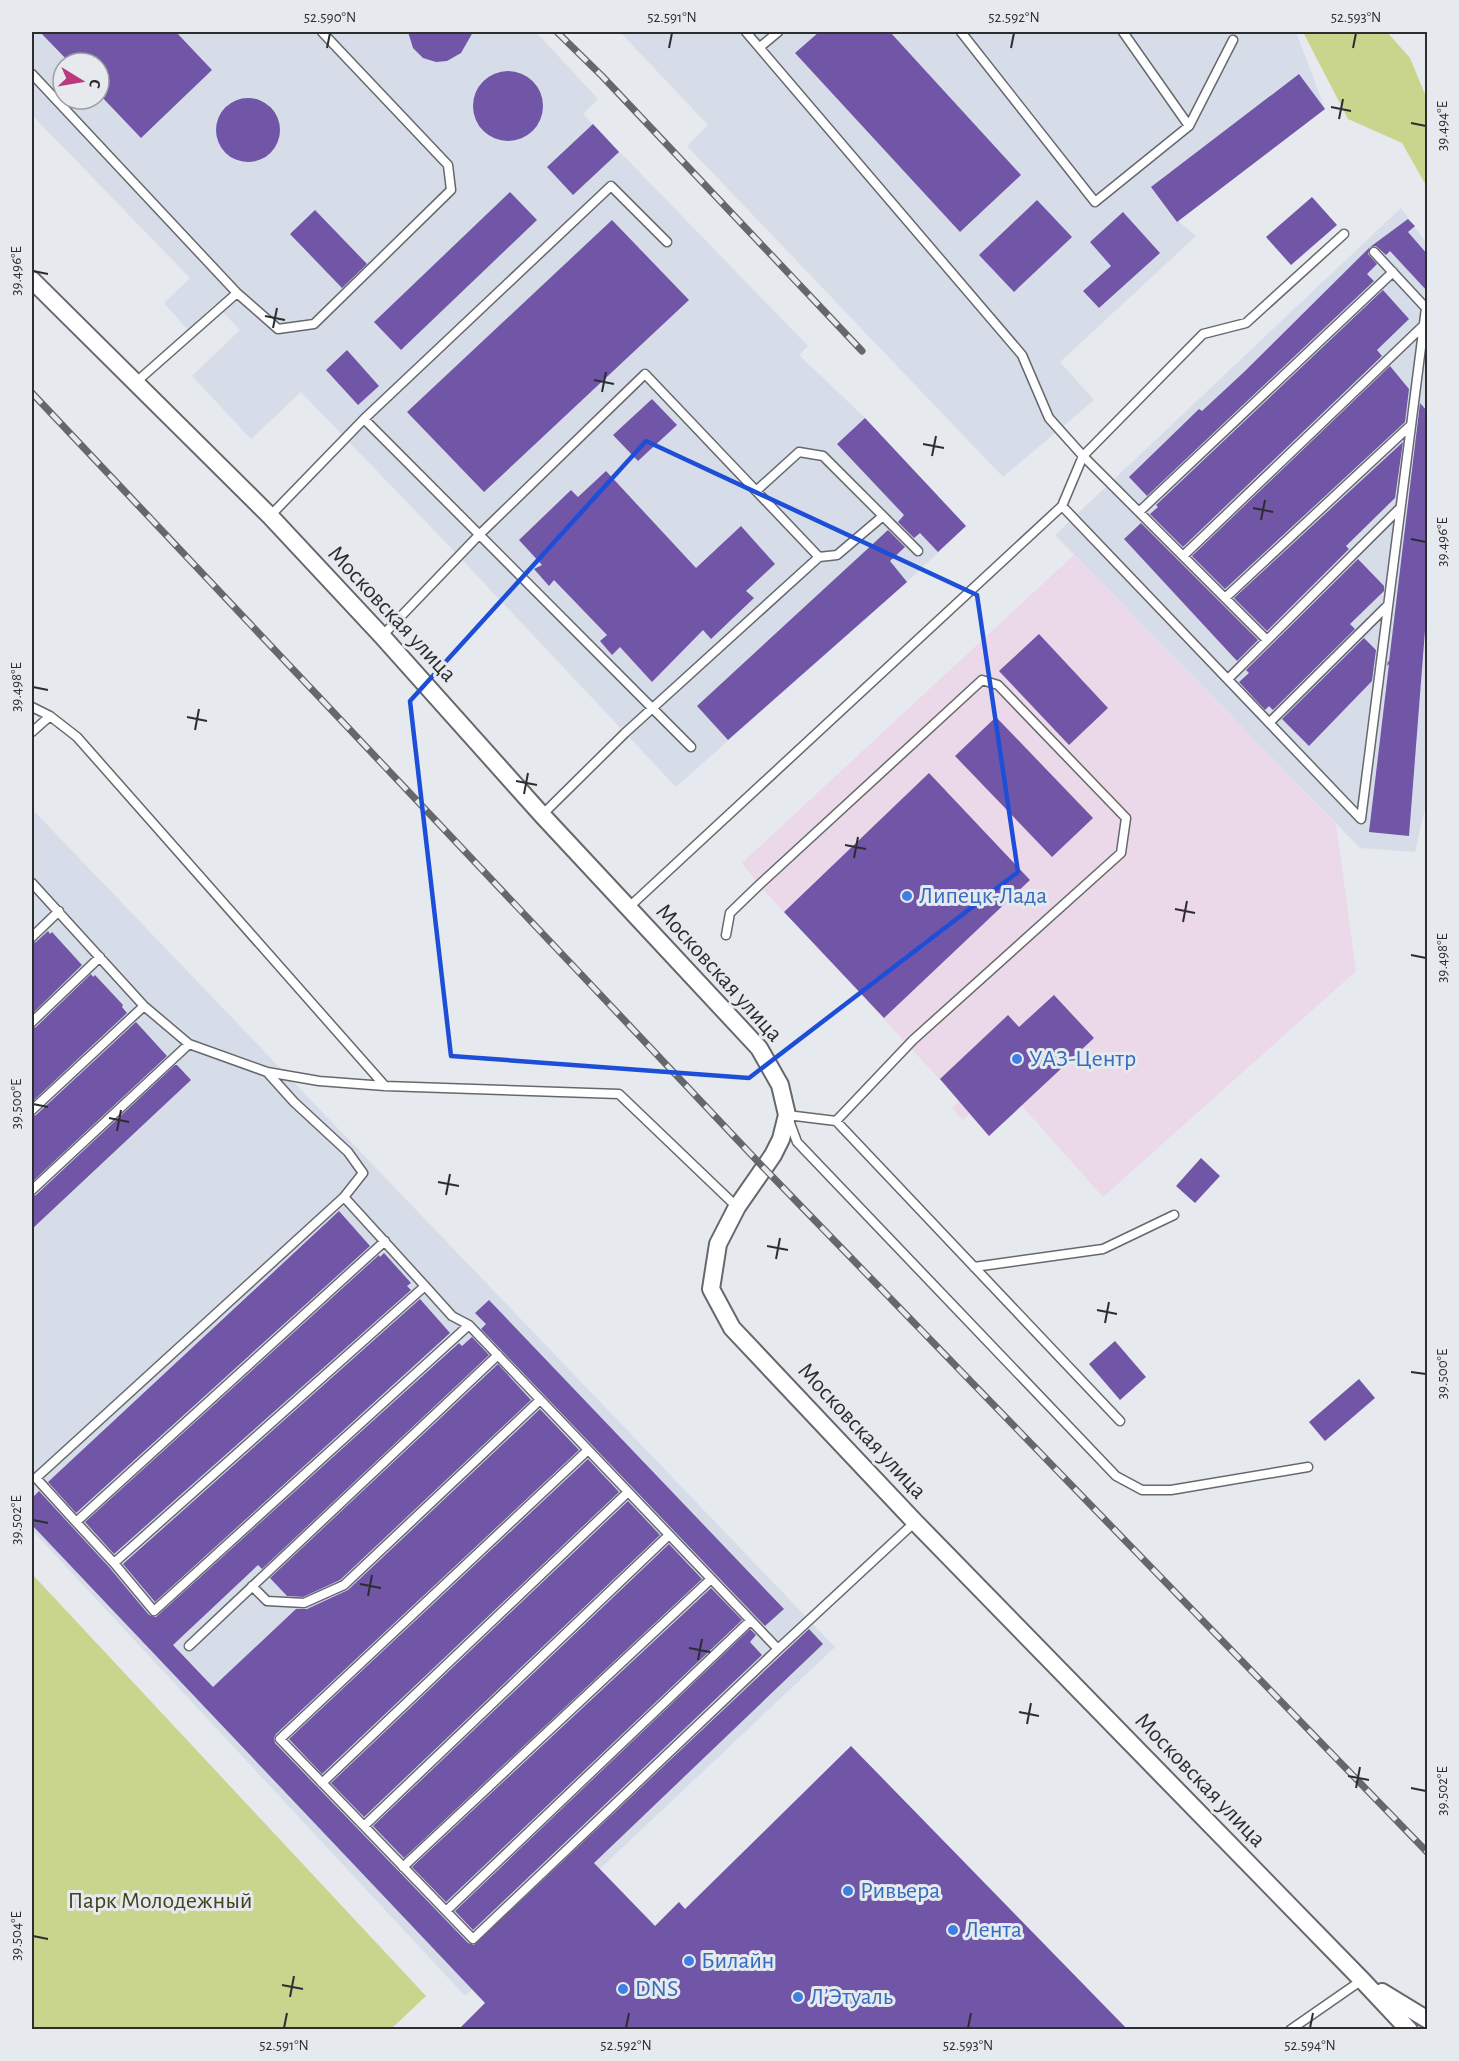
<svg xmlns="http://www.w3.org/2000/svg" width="1459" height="2061" font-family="'Alegreya Sans',sans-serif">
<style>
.commercial{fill:#ebd8e8}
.built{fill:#d6dde9;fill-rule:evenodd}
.green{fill:#c9d58c}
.building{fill:#7155a7}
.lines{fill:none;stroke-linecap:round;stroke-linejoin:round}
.lane-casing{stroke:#65686d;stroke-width:11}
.street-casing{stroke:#65686d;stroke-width:20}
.lane{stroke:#fff;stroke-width:8}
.street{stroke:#fff;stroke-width:16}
.rail-casing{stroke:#65676a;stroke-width:7}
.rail{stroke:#e6e9ee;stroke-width:4.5;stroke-dasharray:14;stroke-linecap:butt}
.marked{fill:none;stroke:#1d4ed8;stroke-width:4.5;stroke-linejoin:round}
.ticks{fill:none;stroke:#2c2d2f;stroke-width:2}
.shop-dot{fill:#3f7fe0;stroke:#e6e9ee;stroke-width:2}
.labels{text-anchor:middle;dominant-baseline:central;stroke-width:6;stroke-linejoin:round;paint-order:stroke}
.street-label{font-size:24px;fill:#2c2d2f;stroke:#e6e9ee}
.shop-label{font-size:24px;fill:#366cbe;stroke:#e6e9ee;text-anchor:start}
.park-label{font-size:24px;fill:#40461c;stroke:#e6e9ee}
.neatline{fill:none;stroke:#2c2d2f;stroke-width:2}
.ticks-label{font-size:15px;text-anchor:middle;fill:#2c2d2f}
</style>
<rect width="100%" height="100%" fill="#e6e9ee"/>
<path class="commercial" d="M 1074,555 L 1336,824 L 1356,971 L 1103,1197 L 1022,1106 L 989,1136 L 969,1114 L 963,1120 L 952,1108 L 960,1101 L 759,885 L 742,863 Z"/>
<path class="built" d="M 32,32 L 536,32 L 598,99 L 583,114 L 808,346 L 799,355 L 865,418 L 966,526 L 907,582 L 676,787 L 452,549 L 301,392 L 251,439 L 192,376 L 240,330 L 215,304 L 188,330 L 164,303 L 190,278 L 32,115 ZM 63,63 L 99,63 L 99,99 L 63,99 Z
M 620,32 L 1296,32 L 1325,109 L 1178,221 L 1196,236 L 1060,362 L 1094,400 L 1003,477 L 687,146 L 708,125 Z
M 1401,208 L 1428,245 L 1428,795 L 1415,852 L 1360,848 L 1055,535 Z
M 32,809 L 835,1647 L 465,1996 L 32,1530 Z"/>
<path class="green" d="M 1303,32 L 1387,32 L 1410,58 L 1427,99 L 1427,187 L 1402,143 L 1348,119 Z
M 32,1574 L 426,1996 L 391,2029 L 32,2029 Z"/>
<path class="building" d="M 40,32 L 176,32 L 212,70 L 141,138 L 99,94 L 99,63 L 70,63 Z
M 408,32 L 473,32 L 461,53 L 447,61 L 436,62 L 423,58 L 413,48 Z
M 819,32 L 890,32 L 1021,175 L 960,232 L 795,53 Z
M473 106a35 35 0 1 1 70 0a35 35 0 1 1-70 0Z
M 1299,74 L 1325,109 L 1177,222 L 1151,187 Z
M216 130a32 32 0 1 1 64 0a32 32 0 1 1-64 0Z
M 593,124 L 619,152 L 573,195 L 547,167 Z
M 510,192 L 537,220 L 401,350 L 374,322 Z
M 1312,197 L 1337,225 L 1291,265 L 1266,237 Z
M 1037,200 L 1072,237 L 1014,292 L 979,255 Z
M 315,210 L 367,264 L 342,288 L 290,234 Z
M 1123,212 L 1160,253 L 1099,308 L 1083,291 L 1111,266 L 1090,242 Z
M 1408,219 L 1415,226 L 1408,232 L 1428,255 L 1428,292 L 1390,251 L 1386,255 L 1376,246 L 1370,247 Z
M 612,220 L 689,300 L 484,492 L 407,412 Z
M 1370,247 L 1368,254 L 1377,264 L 1367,274 L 1374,281 L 1147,496 L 1129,477 L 1199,409 L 1202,411 L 1244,372 Z
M 1383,290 L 1409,319 L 1377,350 L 1382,356 L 1183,547 L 1150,514 L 1158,507 L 1156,505 Z
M 347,350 L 379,386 L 358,405 L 326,370 Z
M 1390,366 L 1409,389 L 1405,422 L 1225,589 L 1192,556 Z
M 652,399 L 677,425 L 638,461 L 613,435 Z
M 1420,403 L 1428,412 L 1428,592 L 1409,836 L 1369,832 L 1389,664 L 1387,666 L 1388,661 L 1389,662 Z
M 865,418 L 966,526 L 938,552 L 920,533 L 914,538 L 898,522 L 904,515 L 837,444 Z
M 1403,442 L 1395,498 L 1346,546 L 1349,549 L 1267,631 L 1234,598 Z
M 606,471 L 696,568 L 741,526 L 775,564 L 746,591 L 754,598 L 711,639 L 703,630 L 652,682 L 620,647 L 612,655 L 600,641 L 607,635 L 554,580 L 549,586 L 534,569 L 542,565 L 519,540 L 571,490 L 578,497 Z
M 1141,523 L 1258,640 L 1237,661 L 1124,539 Z
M 888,530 L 905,547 L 890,561 L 907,582 L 728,740 L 697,706 Z
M 1358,559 L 1384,586 L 1384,591 L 1350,624 L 1355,629 L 1273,710 L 1269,706 L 1265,710 L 1239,682 L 1249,673 L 1246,670 Z
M 1039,634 L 1108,708 L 1069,745 L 999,671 Z
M 1364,638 L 1376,650 L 1372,681 L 1309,746 L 1282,719 Z
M 996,717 L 1093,818 L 1052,857 L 955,756 Z
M 929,773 L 1030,880 L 884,1018 L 784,912 Z
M 48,931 L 50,934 L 52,932 L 82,965 L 32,1014 L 32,943 L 36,942 Z
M 91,974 L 93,977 L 95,975 L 123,1005 L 122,1007 L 127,1013 L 32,1102 L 32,1028 L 36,1027 Z
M 1054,995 L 1094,1038 L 989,1136 L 940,1079 L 1008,1015 L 1019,1027 Z
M 136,1022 L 167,1056 L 32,1182 L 32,1116 L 36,1115 Z
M 175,1065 L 177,1065 L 191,1080 L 32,1229 L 32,1196 L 36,1195 Z
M 1201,1158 L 1220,1176 L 1195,1203 L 1176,1186 Z
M 339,1211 L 370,1246 L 76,1513 L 48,1482 Z
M 384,1253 L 411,1283 L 407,1286 L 411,1290 L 114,1554 L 85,1522 L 379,1255 L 380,1257 Z
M 420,1299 L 450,1333 L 155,1602 L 123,1564 Z
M 489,1300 L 784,1609 L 765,1626 L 481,1329 L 486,1324 L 475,1313 Z
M 472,1337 L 489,1355 L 262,1569 L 258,1565 L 173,1645 L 213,1687 L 296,1609 L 307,1609 L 348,1590 L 540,1409 L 579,1450 L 276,1734 L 274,1738 L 275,1743 L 468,1943 L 474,1945 L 809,1629 L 823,1644 L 594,1863 L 655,1926 L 679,1902 L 685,1909 L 851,1746 L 1128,2030 L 458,2030 L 485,2003 L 32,1525 L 32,1498 L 39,1491 L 109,1567 L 149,1615 L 156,1617 L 459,1343 L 462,1346 Z
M 1115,1341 L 1146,1377 L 1120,1400 L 1089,1364 Z
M 498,1364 L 531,1400 L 340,1580 L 303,1597 L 287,1596 L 270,1578 Z
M 1359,1379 L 1375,1398 L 1325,1441 L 1309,1422 Z
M 588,1459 L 619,1492 L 322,1774 L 289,1739 Z
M 628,1501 L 660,1535 L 364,1817 L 331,1783 Z
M 669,1544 L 702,1579 L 404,1858 L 373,1826 Z
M 711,1588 L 742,1620 L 446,1902 L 412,1867 Z
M 750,1629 L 756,1635 L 750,1642 L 762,1655 L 473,1930 L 455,1911 Z"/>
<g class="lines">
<g class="lane-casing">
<path id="lane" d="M 746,32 L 1022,355 L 1049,418 L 1083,456 L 1267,640
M 961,32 L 1095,202 L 1189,126 L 1233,40
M 1123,32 L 1189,126
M 760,47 L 778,32
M 32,74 L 237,293 L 278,329 L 314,324 L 451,190 L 448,165 L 322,32
M 135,383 L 237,293
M 364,419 L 691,747
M 756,491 L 799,452 L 823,456 L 918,551
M 1062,506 L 1361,819 L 1426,308 L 1374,252
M 1139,512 L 1393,272
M 270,516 L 364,419 L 611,186 L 667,242
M 1183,556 L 1424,325
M 1225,598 L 1411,425
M 382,636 L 479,535 L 645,374 L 819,557
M 1228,679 L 1400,508
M 32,707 L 50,716 L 77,737 L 385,1086
M 1269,723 L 1388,605
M 32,732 L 50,716
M 542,815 L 625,733 L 819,557 L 837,555 L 883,516
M 32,883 L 144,1006 L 189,1044 L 267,1072 L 319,1081 L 385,1086 L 619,1094 L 737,1207
M 628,908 L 1062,506 L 1083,456 L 1203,334 L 1246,323 L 1344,234
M 726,935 L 730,913 L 759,885 L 982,680 L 998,685 L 1126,818 L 1121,853 L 913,1040 L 836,1121 L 787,1115 L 797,1142 L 1116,1476 L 1142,1490 L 1171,1490 L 1308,1467
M 32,937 L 59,911
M 32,1022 L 100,957
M 32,1110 L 144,1006
M 836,1121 L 1120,1421
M 32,1190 L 189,1044
M 344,1197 L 425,1286
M 974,1267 L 1103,1249 L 1174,1215
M 469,1325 L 154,1611 L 114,1563 L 425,1286 L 452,1316 L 469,1325 L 778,1649
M 588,1450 L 280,1739 L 473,1939 L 778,1649 L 915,1522
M 76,1522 L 36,1478 L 344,1197 L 363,1173 L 348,1152 L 294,1102 L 267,1072
M 114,1563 L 76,1522 L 385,1241
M 252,1586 L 267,1601 L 304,1603 L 344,1585 L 540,1400
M 189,1646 L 498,1355
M 322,1783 L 628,1492
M 364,1826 L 669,1535
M 403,1867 L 711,1579
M 446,1911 L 750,1621
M 1290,2030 L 1362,1980"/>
</g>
<g class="street-casing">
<path id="street" d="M 32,280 L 270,516 L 382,636 L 542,815 L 759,1048 L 780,1085 L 787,1115 L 781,1139 L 773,1155 L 737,1207 L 718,1244 L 711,1289 L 732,1328 L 915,1522 L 1362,1980 L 1409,2030
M 1382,1992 L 1428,2020"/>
</g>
<use href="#lane" class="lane"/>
<use href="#street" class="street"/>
<g class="rail-casing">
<path id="rail" d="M 557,32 L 602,76 L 862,351
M 32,393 L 763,1167 L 1428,1853"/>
</g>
<use href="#rail" class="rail"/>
</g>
<path class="marked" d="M 646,441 L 977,595 L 1018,872 L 749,1078 L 451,1056 L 410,701 Z"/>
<path class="ticks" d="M 327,48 L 330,33M 669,48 L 672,33M 1011,48 L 1014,33M 1353,48 L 1356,33M 1331,107 L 1351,111M 1339,119 L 1343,99M 1411,123 L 1426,126M 33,271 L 48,274M 265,316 L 285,320M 273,328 L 277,308M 594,380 L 614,384M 602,392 L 606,372M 923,444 L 944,448M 932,456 L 936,436M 1253,508 L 1273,512M 1261,520 L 1265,500M 1411,539 L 1426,542M 33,687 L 48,690M 187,717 L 207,721M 195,730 L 199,709M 516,781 L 537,785M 524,794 L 528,773M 845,845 L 866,849M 854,858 L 858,837M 1175,909 L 1195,913M 1183,922 L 1187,901M 1411,955 L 1426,958M 33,1104 L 48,1107M 109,1118 L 129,1122M 117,1131 L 121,1110M 438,1182 L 459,1186M 446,1195 L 450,1174M 767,1246 L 788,1250M 776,1259 L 780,1238M 1097,1310 L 1117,1314M 1105,1323 L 1109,1302M 1411,1372 L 1426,1374M 33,1520 L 48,1523M 360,1584 L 381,1588M 368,1596 L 372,1575M 689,1648 L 710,1652M 698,1660 L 702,1639M 1019,1712 L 1039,1716M 1027,1724 L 1031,1703M 1348,1776 L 1369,1780M 1356,1788 L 1360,1767M 1411,1788 L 1426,1791M 33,1936 L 48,1939M 282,1985 L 303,1989M 290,1997 L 294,1976M 284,2028 L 287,2013M 626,2028 L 629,2013M 968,2028 L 971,2013M 1310,2028 L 1313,2013"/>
<g class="shop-dot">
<circle cx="907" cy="896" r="6"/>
<circle cx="1017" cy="1059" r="6"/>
<circle cx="848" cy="1891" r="6"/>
<circle cx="953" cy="1930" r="6"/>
<circle cx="689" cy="1961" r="6"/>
<circle cx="623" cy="1989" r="6"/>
<circle cx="798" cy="1997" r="6"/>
</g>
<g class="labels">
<g class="street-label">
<text transform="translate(392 614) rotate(47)">Московская улица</text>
<text transform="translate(719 973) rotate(48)">Московская улица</text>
<text transform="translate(862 1431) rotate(47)">Московская улица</text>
<text transform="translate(1200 1780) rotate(46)">Московская улица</text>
</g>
<g class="shop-label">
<text x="919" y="896">Липецк-Лада</text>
<text x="1029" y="1059">УАЗ-Центр</text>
<text x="860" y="1891">Ривьера</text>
<text x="965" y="1930">Лента</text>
<text x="701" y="1961">Билайн</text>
<text x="635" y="1989">DNS</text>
<text x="810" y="1997">Л’Этуаль</text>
</g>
<g class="park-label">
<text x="160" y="1901">Парк Молодежный</text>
</g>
</g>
<rect width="1459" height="2061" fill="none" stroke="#e6e9ee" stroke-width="66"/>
<g transform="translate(81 81) rotate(101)"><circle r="28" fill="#e6e9ee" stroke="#9c9ea2" stroke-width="1.5"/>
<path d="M0-4.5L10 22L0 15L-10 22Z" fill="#bb377e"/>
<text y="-9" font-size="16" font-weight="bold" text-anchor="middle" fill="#2c2d2f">С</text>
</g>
<rect x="33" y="33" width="1393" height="1995" class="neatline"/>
<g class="ticks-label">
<text x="330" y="22">52.590°N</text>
<text x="672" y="22">52.591°N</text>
<text x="1014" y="22">52.592°N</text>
<text x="1356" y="22">52.593°N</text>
<text transform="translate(1442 126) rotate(-90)" y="5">39.494°E</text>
<text transform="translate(16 271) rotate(-90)" y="5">39.496°E</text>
<text transform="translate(1442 542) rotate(-90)" y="5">39.496°E</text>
<text transform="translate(16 687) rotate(-90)" y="5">39.498°E</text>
<text transform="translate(1442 958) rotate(-90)" y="5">39.498°E</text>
<text transform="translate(16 1104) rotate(-90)" y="5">39.500°E</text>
<text transform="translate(1442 1374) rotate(-90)" y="5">39.500°E</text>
<text transform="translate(16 1520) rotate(-90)" y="5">39.502°E</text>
<text transform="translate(1442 1791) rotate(-90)" y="5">39.502°E</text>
<text transform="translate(16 1936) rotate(-90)" y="5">39.504°E</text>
<text x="284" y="2050">52.591°N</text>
<text x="626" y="2050">52.592°N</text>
<text x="968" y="2050">52.593°N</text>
<text x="1310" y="2050">52.594°N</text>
</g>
</svg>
